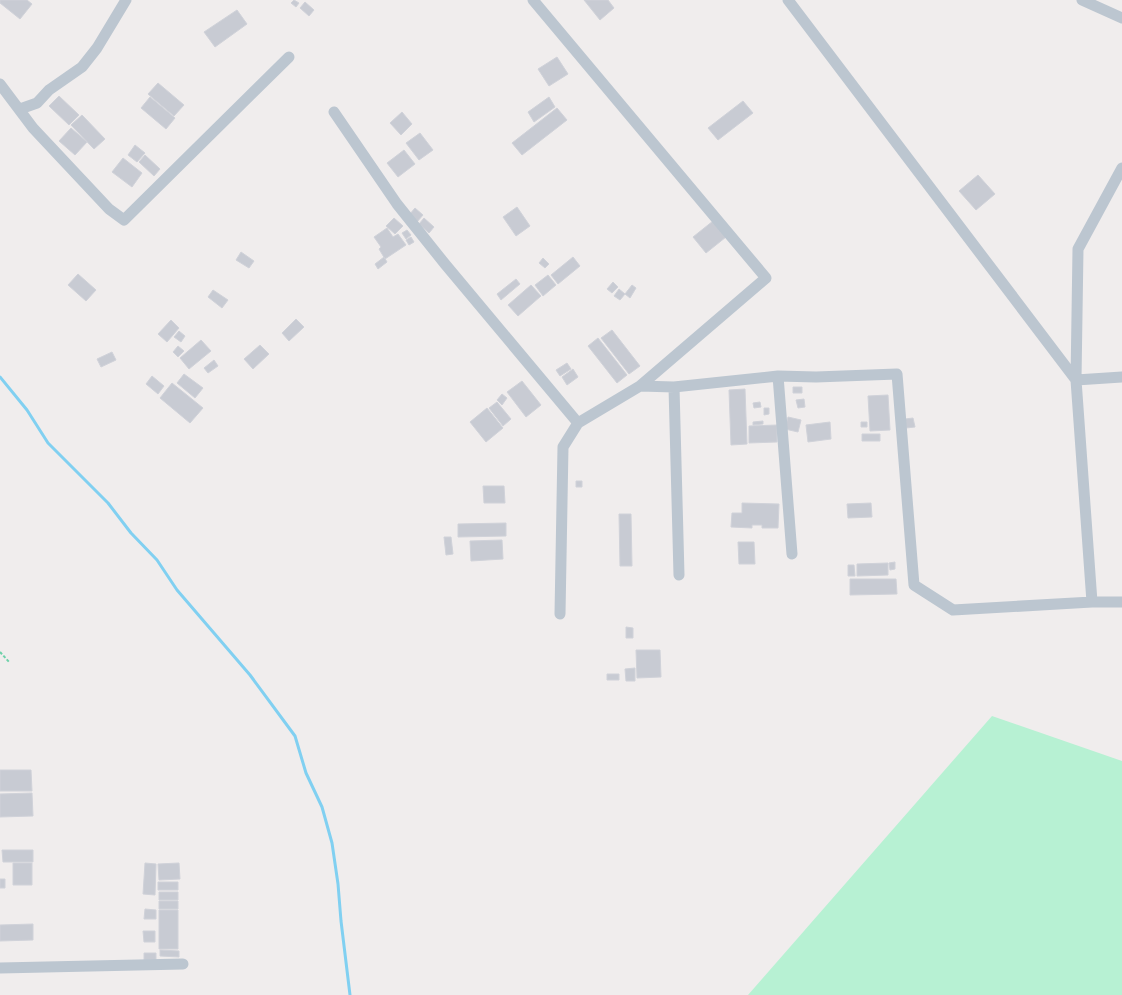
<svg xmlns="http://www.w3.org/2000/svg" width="1122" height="995" font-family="Overpass,sans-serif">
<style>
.green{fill:#b7f1d3}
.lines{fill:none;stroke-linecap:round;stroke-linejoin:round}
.stream{stroke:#81d0f1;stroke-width:3}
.building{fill:#c8cbd3;stroke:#d0d2d9}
.path{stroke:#6dd1a9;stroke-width:2;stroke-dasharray:3 2;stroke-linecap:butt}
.street{stroke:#bcc6d0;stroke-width:11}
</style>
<rect width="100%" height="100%" fill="#f0eded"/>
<path class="green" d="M 992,716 L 1122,761 L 1122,995 L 748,995 Z"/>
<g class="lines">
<path class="stream" d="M 0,377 L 27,410 L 48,443 L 108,503 L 131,533 L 157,560 L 177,590 L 250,675 L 295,736 L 306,773 L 322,807 L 332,843 L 338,884 L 341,921 L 350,995"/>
</g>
<path class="building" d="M 0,0 L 27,0 L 32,4 L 20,19 L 0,3 Z
M 294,0 L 299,3 L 296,7 L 291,3 Z
M 584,0 L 608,0 L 614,8 L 600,20 Z
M 305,2 L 314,10 L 309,16 L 300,8 Z
M 237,10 L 247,24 L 215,47 L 204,32 Z
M 557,57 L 568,74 L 549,86 L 538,69 Z
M 158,83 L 184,105 L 174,116 L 148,94 Z
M 59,96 L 79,115 L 69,125 L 49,106 Z
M 150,97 L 175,118 L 166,129 L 141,108 Z
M 549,97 L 555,107 L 534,122 L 528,112 Z
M 743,101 L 753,113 L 718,140 L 708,128 Z
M 557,108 L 567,120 L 522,155 L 512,143 Z
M 402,112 L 412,124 L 401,135 L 390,123 Z
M 82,115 L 105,139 L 94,149 L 71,125 Z
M 71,128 L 87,142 L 75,155 L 59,141 Z
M 420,133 L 433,150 L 419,160 L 406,143 Z
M 135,145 L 145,153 L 137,162 L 128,155 Z
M 404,150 L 415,164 L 398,177 L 387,163 Z
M 145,155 L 160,169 L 154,176 L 139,162 Z
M 123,158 L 142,173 L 132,187 L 112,172 Z
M 978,175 L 995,194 L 976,210 L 959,191 Z
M 517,207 L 530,226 L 516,236 L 503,217 Z
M 415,208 L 423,215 L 417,222 L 409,215 Z
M 394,218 L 403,226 L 395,234 L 386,226 Z
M 424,218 L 434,227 L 429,233 L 419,224 Z
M 713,221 L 726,237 L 706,253 L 693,237 Z
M 387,228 L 393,237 L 398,234 L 406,245 L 385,259 L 379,249 L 381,247 L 374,237 Z
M 407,230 L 411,235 L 406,239 L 402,233 Z
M 411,237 L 414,242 L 409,245 L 406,240 Z
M 241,252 L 254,261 L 249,268 L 236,260 Z
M 384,257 L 387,262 L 378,269 L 375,264 Z
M 573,257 L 580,266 L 558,284 L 551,275 Z
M 543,258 L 549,264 L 545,268 L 539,263 Z
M 78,274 L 96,290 L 86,301 L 68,285 Z
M 548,275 L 556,285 L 543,296 L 535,285 Z
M 516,279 L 520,284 L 501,300 L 497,294 Z
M 613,282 L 618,287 L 612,293 L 607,289 Z
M 531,285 L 541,296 L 518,316 L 508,305 Z
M 632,285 L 636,288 L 630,298 L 625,294 Z
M 619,289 L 625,294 L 620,300 L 614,296 Z
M 213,290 L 228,300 L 222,308 L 208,297 Z
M 296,319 L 304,327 L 289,341 L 282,333 Z
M 171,320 L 179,328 L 167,342 L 158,334 Z
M 612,330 L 640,366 L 629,374 L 601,338 Z
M 179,331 L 185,336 L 181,342 L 174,337 Z
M 598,338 L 627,375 L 617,383 L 588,346 Z
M 201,340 L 211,351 L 189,369 L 180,358 Z
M 260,345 L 269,354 L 253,369 L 244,359 Z
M 178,346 L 184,351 L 178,357 L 173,352 Z
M 112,352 L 116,360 L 101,367 L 97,359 Z
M 214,360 L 218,366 L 208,373 L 204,368 Z
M 567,363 L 571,369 L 560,376 L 556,370 Z
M 573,369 L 578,377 L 567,385 L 562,377 Z
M 184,374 L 203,388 L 195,398 L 177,383 Z
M 152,376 L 164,386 L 158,394 L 146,384 Z
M 522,381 L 541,405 L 526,417 L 507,392 Z
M 172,383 L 203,408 L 190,423 L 160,398 Z
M 793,387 L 802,387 L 802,393 L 793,393 Z
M 745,389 L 747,444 L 731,445 L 729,390 Z
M 502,394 L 507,398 L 502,405 L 497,400 Z
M 888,395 L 890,430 L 870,431 L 868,396 Z
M 804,399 L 805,407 L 798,408 L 796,400 Z
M 497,402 L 511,419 L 503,426 L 489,408 Z
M 760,402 L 761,407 L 754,408 L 753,403 Z
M 487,408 L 503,428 L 486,442 L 470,422 Z
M 764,408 L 769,408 L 769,414 L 764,415 Z
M 788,417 L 801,420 L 798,432 L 785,429 Z
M 913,418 L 915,427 L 906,428 L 905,419 Z
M 763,421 L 763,424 L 753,425 L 753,422 Z
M 830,422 L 831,439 L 808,442 L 806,425 Z
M 861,422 L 867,422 L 867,427 L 861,427 Z
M 777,425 L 777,442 L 749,443 L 749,426 Z
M 862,434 L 880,434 L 880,441 L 862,441 Z
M 576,481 L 582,481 L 582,487 L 576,487 Z
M 483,486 L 504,486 L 505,503 L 484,503 Z
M 742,503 L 779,504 L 778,528 L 762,528 L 762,525 L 752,525 L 752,528 L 731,527 L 732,513 L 742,513 Z
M 871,503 L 872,517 L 848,518 L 847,504 Z
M 619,514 L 631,514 L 632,566 L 620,566 Z
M 506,523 L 506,536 L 458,537 L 458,524 Z
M 444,537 L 451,537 L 453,554 L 446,555 Z
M 502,540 L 503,559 L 471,561 L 470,541 Z
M 738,542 L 754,542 L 755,564 L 739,564 Z
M 895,562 L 895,569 L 890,570 L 889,563 Z
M 888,563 L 888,575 L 857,576 L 857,564 Z
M 848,565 L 854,565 L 855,576 L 848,576 Z
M 850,579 L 896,579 L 897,594 L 850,595 Z
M 626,627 L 633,628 L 633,638 L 626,638 Z
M 636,650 L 660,650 L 661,677 L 637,678 Z
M 635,668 L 635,681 L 626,681 L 625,669 Z
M 607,674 L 619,674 L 619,680 L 607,680 Z
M 0,770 L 31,770 L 32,791 L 0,791 Z
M 32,793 L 33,816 L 0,817 L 0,794 Z
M 2,850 L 33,850 L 33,862 L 3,862 Z
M 13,863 L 32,863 L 32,885 L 13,885 Z
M 145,863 L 156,864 L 155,895 L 143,894 Z
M 179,863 L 180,879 L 159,880 L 158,864 Z
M 0,879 L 5,879 L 5,888 L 0,888 Z
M 158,882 L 178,882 L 178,890 L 158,890 Z
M 159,892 L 178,892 L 178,900 L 159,900 Z
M 159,901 L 178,901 L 178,909 L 159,909 Z
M 145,909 L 156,910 L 156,919 L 144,919 Z
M 159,910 L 178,910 L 178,949 L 159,949 Z
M 33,924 L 33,940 L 0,941 L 0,925 Z
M 143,931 L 155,931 L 155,942 L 144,942 Z
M 160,950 L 179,951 L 179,957 L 160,956 Z
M 144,953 L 156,953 L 156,960 L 144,960 Z"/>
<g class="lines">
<path class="path" d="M 0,652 L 10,663"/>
<path class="street" d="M 533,0 L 766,278 L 640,386
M 788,0 L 1076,380
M 1082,0 L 1122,18
M 0,84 L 33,128 L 109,209 L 124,220 L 289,57
M 20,109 L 37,103 L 49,90 L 82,67 L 97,48 L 126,0
M 334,112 L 397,204 L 445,264 L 578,423 L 640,386 L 674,387 L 778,376 L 816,377 L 897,374 L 914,585 L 953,610 L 1092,602
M 778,376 L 792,554
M 1122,377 L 1076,380 L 1092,602 L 1122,602
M 1076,380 L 1078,249 L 1122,168
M 674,387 L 679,575
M 560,614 L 563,447 L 578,423
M 0,968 L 183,964"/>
</g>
</svg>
